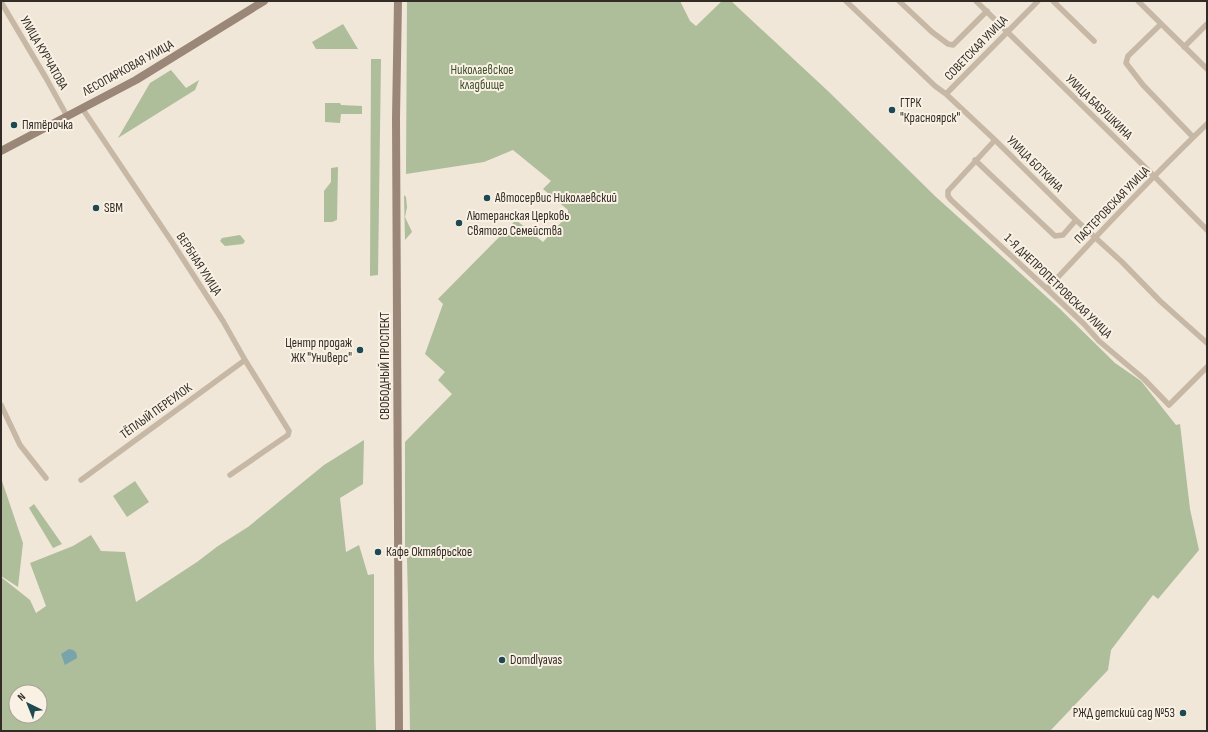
<svg xmlns="http://www.w3.org/2000/svg" width="1208" height="732" font-family="'Sofia Sans Condensed',sans-serif">
<style>
.green{fill:#aebd9a;fill-rule:evenodd}
.water{fill:#79a4ab}
.lines{fill:none;stroke-linecap:round;stroke-linejoin:round}
.street{stroke:#c7b8a5;stroke-width:5.5}
.secondary{stroke:#9a8777;stroke-width:8}
.poi-dot{fill:#1e4952;stroke:#f8f1e4;stroke-width:1.5}
.labels{text-anchor:middle;dominant-baseline:central;stroke-width:4;stroke-linejoin:round;paint-order:stroke}
.street-label{font-size:13px;fill:#332c26;stroke:#f8f1e4}
.park-label{font-size:13px;fill:#3f502b;stroke:#f8f1e4}
.poi-label{font-size:13px;fill:#332c26;stroke:#f8f1e4;text-anchor:start}
</style>
<rect width="100%" height="100%" fill="#f0e7d9"/>
<path class="green" d="M 407,1 L 680,1 L 690,21 L 696,26 L 722,1 L 731,1 L 829,92 L 936,197 L 1059,308 L 1115,363 L 1141,381 L 1176,425 L 1180,424 L 1190,509 L 1199,550 L 1158,599 L 1153,595 L 1111,650 L 1108,670 L 1050,731 L 410,731 L 408,601 L 407,559 L 405,552 L 405,442 L 452,394 L 438,380 L 445,372 L 425,354 L 443,304 L 438,299 L 516,220 L 543,242 L 568,215 L 568,210 L 543,189 L 551,181 L 513,150 L 484,162 L 406,174 Z
M 343,24 L 358,49 L 316,49 L 312,42 Z
M 371,59 L 381,59 L 378,275 L 370,276 Z
M 171,70 L 186,88 L 199,80 L 195,90 L 118,138 L 150,83 Z
M 325,103 L 340,103 L 341,105 L 362,106 L 362,114 L 341,114 L 340,123 L 325,122 Z
M 338,167 L 337,220 L 332,222 L 324,222 L 324,191 L 331,182 L 331,168 Z
M 404,195 L 406,197 L 407,207 L 405,217 L 412,232 L 405,240 Z
M 240,235 L 245,241 L 243,244 L 225,246 L 220,241 L 222,238 Z
M 364,440 L 363,484 L 340,498 L 346,552 L 359,545 L 368,575 L 374,574 L 374,660 L 376,731 L 1,731 L 1,577 L 30,600 L 36,613 L 46,606 L 30,563 L 73,546 L 91,535 L 101,551 L 125,552 L 136,602 L 197,562 L 218,546 L 248,527 L 324,465 ZM 16,692 L 40,692 L 40,716 L 16,716 Z
M 1,478 L 23,543 L 18,587 L 1,576 Z
M 135,481 L 149,502 L 127,517 L 113,496 Z
M 34,504 L 62,544 L 53,548 L 29,508 Z"/>
<path class="water" d="M 69,649 C 75,650 77,652 77,658 L 65,665 L 61,654 Z"/>
<g class="lines">
<path class="street" d="M 846,1 L 935,86 L 946,94 L 995,140 L 1076,220 L 1122,262 L 1160,301 L 1207,343
M 899,1 L 932,32 L 948,44 L 953,45 L 987,11
M 976,1 L 1154,176 L 1207,230
M 1053,1 L 1094,41
M 1138,1 L 1207,69
M 1,2 L 46,78 L 67,116
M 1161,24 L 1128,56 L 1126,63 L 1143,85 L 1193,137
M 1184,47 L 1207,24
M 946,94 L 1038,1
M 82,108 L 172,242 L 223,321 L 245,360 L 289,431 L 288,435 L 230,475
M 995,140 L 948,191 L 948,196 L 951,200 L 1047,289 L 1084,324 L 1099,341 L 1144,379 L 1169,405 L 1207,367
M 975,160 L 1055,236 L 1063,235 L 1076,220
M 1047,289 C 1099,233 1152,177 1207,124
M 1,405 L 20,445 L 46,478
M 81,480 L 245,360"/>
<path class="secondary" d="M 398,1 L 396,118 L 399,731
M 1,151 L 136,80 L 264,1"/>
</g>
<g class="poi-dot">
<circle cx="892" cy="110" r="4"/>
<circle cx="14" cy="125" r="4"/>
<circle cx="487" cy="198" r="4"/>
<circle cx="96" cy="208" r="4"/>
<circle cx="459" cy="223" r="4"/>
<circle cx="360" cy="350" r="4"/>
<circle cx="378" cy="552" r="4"/>
<circle cx="502" cy="660" r="4"/>
<circle cx="1183" cy="713" r="4"/>
</g>
<g class="labels">
<g class="street-label">
<text transform="translate(976 48) rotate(-46)">СОВЕТСКАЯ УЛИЦА</text>
<text transform="translate(44 53) rotate(60)">УЛИЦА КУРЧАТОВА</text>
<text transform="translate(128 68) rotate(-29)">ЛЕСОПАРКОВАЯ УЛИЦА</text>
<text transform="translate(1099 107) rotate(44)">УЛИЦА БАБУШКИНА</text>
<text transform="translate(1035 164) rotate(45)">УЛИЦА БОТКИНА</text>
<text transform="translate(1112 205) rotate(-46)">ПАСТЕРОВСКАЯ УЛИЦА</text>
<text transform="translate(199 264) rotate(57)">ВЕРБНАЯ УЛИЦА</text>
<text transform="translate(1058 286) rotate(44)">1-Я ДНЕПРОПЕТРОВСКАЯ УЛИЦА</text>
<text transform="translate(385 366) rotate(-90)">СВОБОДНЫЙ ПРОСПЕКТ</text>
<text transform="translate(156 411) rotate(-36)">ТЁПЛЫЙ ПЕРЕУЛОК</text>
</g>
<g class="park-label">
<text x="482" y="70">Николаевское<tspan x="482" dy="15">кладбище</tspan></text>
</g>
<g class="poi-label">
<text x="900" y="103">ГТРК<tspan x="900" dy="15">"Красноярск"</tspan></text>
<text x="22" y="125">Пятёрочка</text>
<text x="495" y="198">Автосервис Николаевский</text>
<text x="104" y="208">SBM</text>
<text x="467" y="216">Лютеранская Церковь<tspan x="467" dy="15">Святого Семейства</tspan></text>
<text x="352" y="343" text-anchor="end">Центр продаж<tspan x="352" dy="15">ЖК "Универс"</tspan></text>
<text x="386" y="552">Кафе Октябрьское</text>
<text x="510" y="660">Domdlyavas</text>
<text x="1175" y="713" text-anchor="end">РЖД детский сад №53</text>
</g>
</g>
<rect width="1208" height="732" fill="none" stroke="#332c26" stroke-width="4"/>
<g transform="translate(28 704) rotate(317)"><circle r="19" fill="#f8f1e4" stroke="#a9a298"/>
<path d="M0-3L7 15L0 10L-7 15Z" fill="#1e4952"/>
<text y="-6" font-size="11" font-weight="bold" text-anchor="middle" fill="#332c26">N</text>
</g>
</svg>
